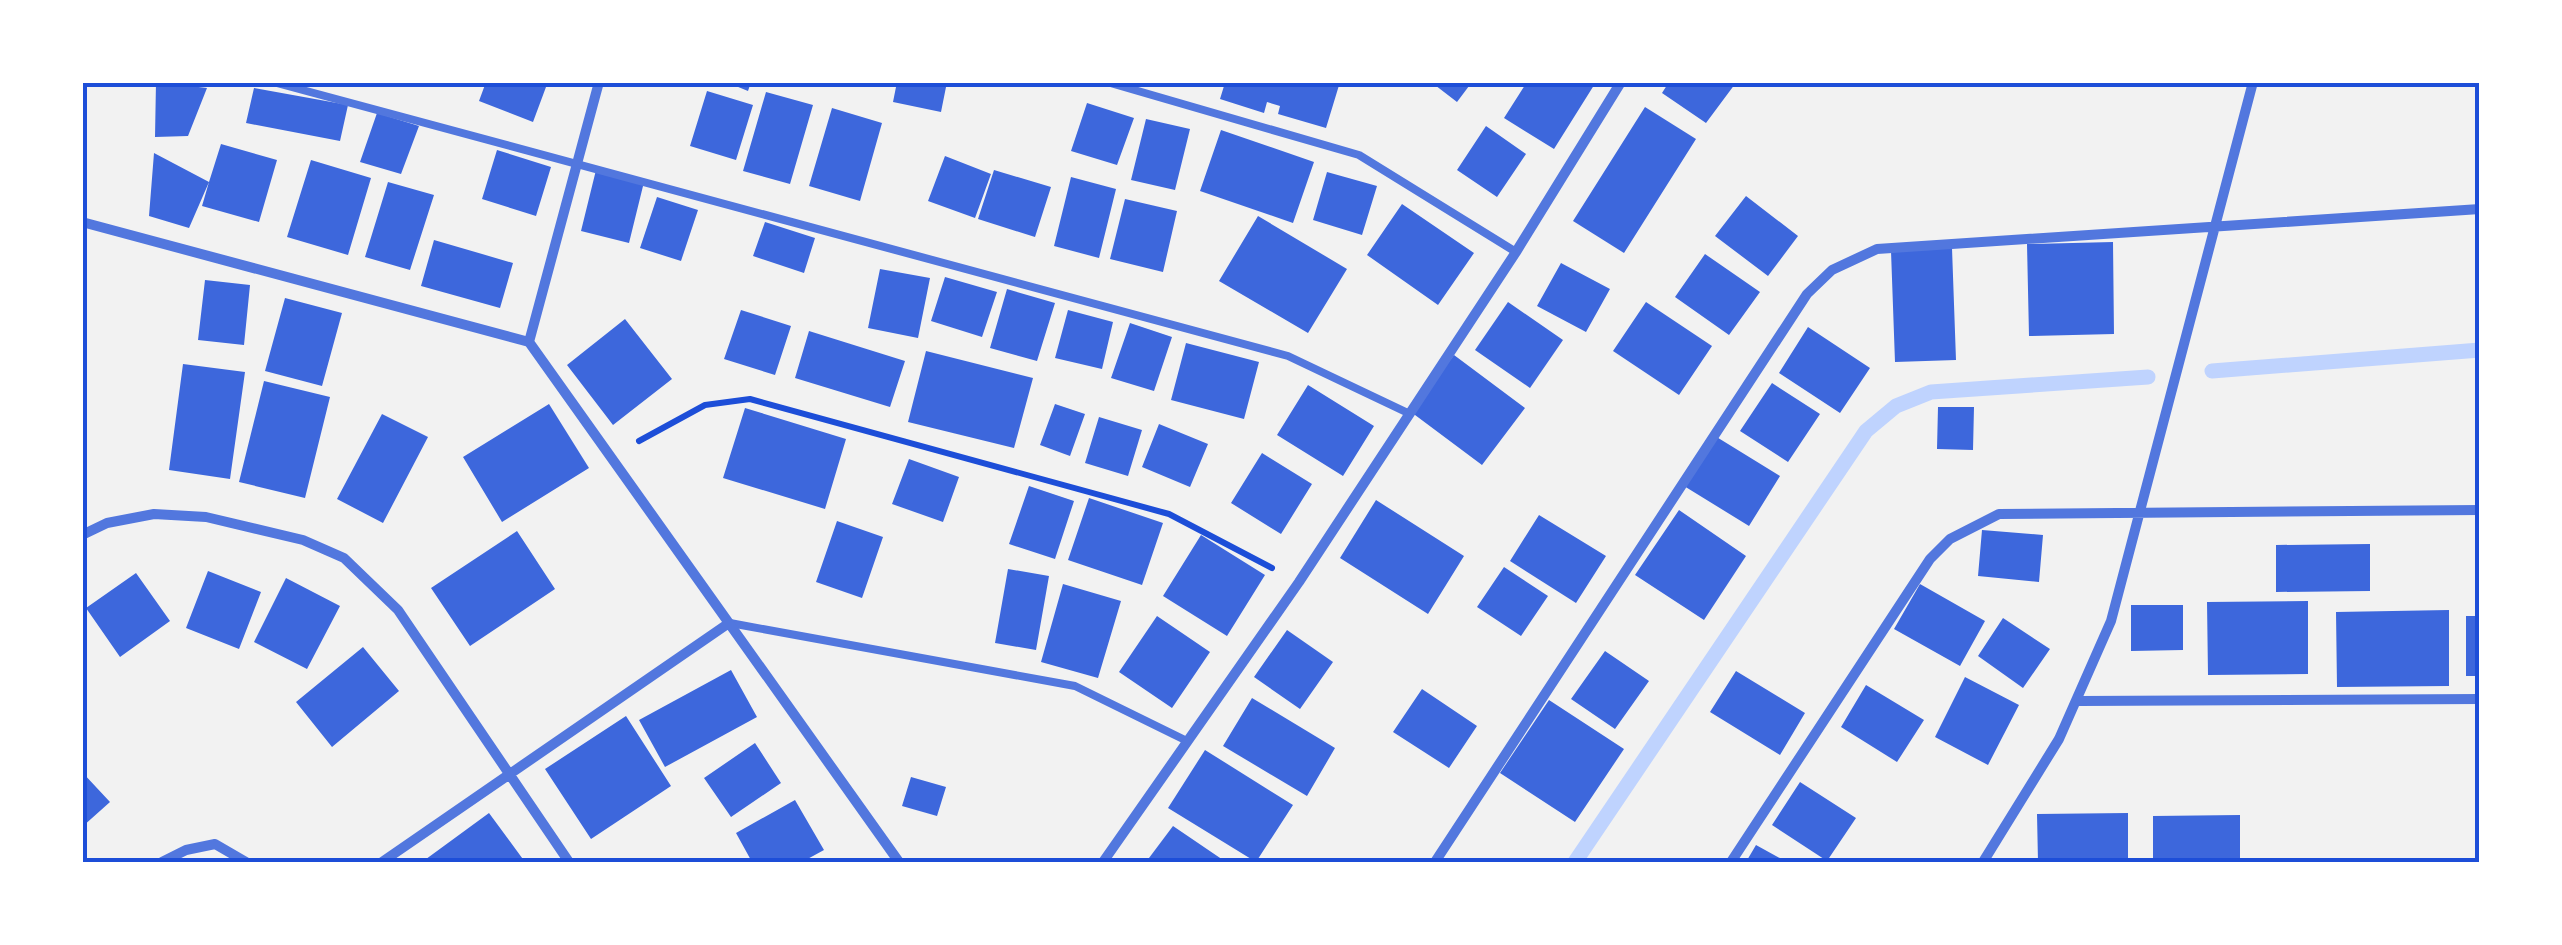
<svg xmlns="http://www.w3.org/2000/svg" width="2562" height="945" font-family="Manrope,sans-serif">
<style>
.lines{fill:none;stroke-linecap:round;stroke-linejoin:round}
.stream{stroke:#bfd3fe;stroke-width:15}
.building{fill:#3d67dc}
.path{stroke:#1d4ed8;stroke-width:6}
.service{stroke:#5277de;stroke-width:8}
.minor{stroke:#5277de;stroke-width:10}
.neatline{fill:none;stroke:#1d4ed8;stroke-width:4}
</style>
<rect width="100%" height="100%" fill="#f2f2f2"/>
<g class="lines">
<path class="stream" d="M 2212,371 L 2480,350
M 1575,862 L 1866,431 L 1896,406 L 1931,392 L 2148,377"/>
</g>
<path class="building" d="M 156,82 L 207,88 L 188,136 L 155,137 Z
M 486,82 L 546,87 L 533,122 L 479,101 Z
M 726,82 L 751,82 L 748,91 Z
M 897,82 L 947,82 L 941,112 L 893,102 Z
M 1217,82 L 1340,82 L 1326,128 L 1278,114 L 1280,106 L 1267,102 L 1264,113 L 1220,99 L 1224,86 Z
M 1431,82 L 1472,82 L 1457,102 Z
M 1527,82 L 1596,82 L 1554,149 L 1504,118 Z
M 1669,82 L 1732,82 L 1735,84 L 1706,123 L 1662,93 Z
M 254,88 L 348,105 L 340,141 L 246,123 Z
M 707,91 L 753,105 L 736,160 L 690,146 Z
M 766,92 L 813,105 L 790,184 L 743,171 Z
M 1087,103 L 1134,118 L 1117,165 L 1071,151 Z
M 1645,107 L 1696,139 L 1624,253 L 1573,221 Z
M 832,108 L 882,123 L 860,201 L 809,186 Z
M 377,113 L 419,126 L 401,174 L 360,162 Z
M 1146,119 L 1190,129 L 1175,190 L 1131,180 Z
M 1486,126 L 1526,154 L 1497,197 L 1457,170 Z
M 1221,130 L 1314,162 L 1293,223 L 1200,191 Z
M 221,144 L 277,160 L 259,222 L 202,206 L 209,182 L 189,228 L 149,216 L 154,153 L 209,182 Z
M 497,150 L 551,167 L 536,216 L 482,199 Z
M 945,156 L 991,174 L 975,218 L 928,201 Z
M 311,160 L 371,178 L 348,255 L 287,237 Z
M 596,170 L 644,182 L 629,243 L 581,231 Z
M 994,170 L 1051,187 L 1035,237 L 978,219 Z
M 1327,172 L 1377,186 L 1362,235 L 1313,220 Z
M 1071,177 L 1116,189 L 1099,258 L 1054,246 Z
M 388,182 L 434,195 L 410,270 L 365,257 Z
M 1746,196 L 1798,236 L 1768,276 L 1715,236 Z
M 657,197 L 698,210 L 681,261 L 640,248 Z
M 1125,199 L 1177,211 L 1163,272 L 1110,259 Z
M 1402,204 L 1474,253 L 1438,305 L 1367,255 Z
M 1258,216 L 1347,269 L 1308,333 L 1219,281 Z
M 765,222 L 815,238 L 804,273 L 753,256 Z
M 434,240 L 513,263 L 500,308 L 421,286 Z
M 2113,242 L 2114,334 L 2029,336 L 2027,244 Z
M 1952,248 L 1956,360 L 1895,362 L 1891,251 Z
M 1705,254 L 1760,292 L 1729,335 L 1675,297 Z
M 1561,263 L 1610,289 L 1586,332 L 1537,306 Z
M 880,269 L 930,278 L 918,338 L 868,328 Z
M 945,277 L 997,292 L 982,337 L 931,321 Z
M 205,280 L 250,285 L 244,345 L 198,340 Z
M 1007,289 L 1055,303 L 1037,361 L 990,348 Z
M 285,298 L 342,313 L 322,386 L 265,371 Z
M 1508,302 L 1563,340 L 1530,388 L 1475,350 Z
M 1646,302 L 1712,346 L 1679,395 L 1613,351 Z
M 741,310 L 791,326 L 775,375 L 724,359 Z
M 1068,310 L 1113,322 L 1102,369 L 1055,358 Z
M 625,319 L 672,379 L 613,425 L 567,365 Z
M 1130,323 L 1172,337 L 1154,391 L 1111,378 Z
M 1808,327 L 1870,368 L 1840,413 L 1779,373 Z
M 809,331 L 905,361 L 890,407 L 795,378 Z
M 1186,343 L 1259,362 L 1244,419 L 1171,400 Z
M 926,351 L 1033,378 L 1014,448 L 908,422 Z
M 1454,355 L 1525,408 L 1482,465 L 1411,412 Z
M 183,364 L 245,372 L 230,479 L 169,470 Z
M 264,381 L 330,397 L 305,498 L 239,482 Z
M 1772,383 L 1820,414 L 1788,462 L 1740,431 Z
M 1308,385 L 1374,426 L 1343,476 L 1277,435 Z
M 549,404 L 589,468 L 502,522 L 463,457 Z
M 1055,404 L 1085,414 L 1070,456 L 1040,445 Z
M 1938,407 L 1974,407 L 1973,450 L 1937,449 Z
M 745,408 L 846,439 L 825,509 L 723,478 Z
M 382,414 L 428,437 L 383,523 L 337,499 Z
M 1099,417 L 1142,430 L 1128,476 L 1085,463 Z
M 1159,424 L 1208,444 L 1190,487 L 1142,467 Z
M 1715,436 L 1780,476 L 1749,526 L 1684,486 Z
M 1262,453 L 1312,484 L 1281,534 L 1231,503 Z
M 909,459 L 959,477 L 943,522 L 892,504 Z
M 1029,486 L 1074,501 L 1055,559 L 1009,544 Z
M 1089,498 L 1163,523 L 1142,585 L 1068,560 Z
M 1376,500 L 1464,556 L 1428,614 L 1340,558 Z
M 1679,510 L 1746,556 L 1704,620 L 1635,575 Z
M 1539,515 L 1606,556 L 1576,603 L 1510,561 Z
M 837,521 L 883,537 L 862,598 L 816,582 Z
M 1982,530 L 2043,535 L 2039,582 L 1978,576 Z
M 517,531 L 555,589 L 470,646 L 431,588 Z
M 1201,535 L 1265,575 L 1227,636 L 1163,596 Z
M 2370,544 L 2370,591 L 2276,592 L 2276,545 Z
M 1504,567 L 1548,596 L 1521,636 L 1477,607 Z
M 1008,569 L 1049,576 L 1036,650 L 995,643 Z
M 208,571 L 261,592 L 239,649 L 186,628 Z
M 136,573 L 170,621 L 120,657 L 86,608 Z
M 286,578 L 340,606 L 307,669 L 254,642 Z
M 1063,584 L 1121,601 L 1098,678 L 1041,662 Z
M 1920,584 L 1985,621 L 1960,666 L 1894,629 Z
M 2308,601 L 2308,674 L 2208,675 L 2207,602 Z
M 2131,605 L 2183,605 L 2183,650 L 2131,651 Z
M 2449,610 L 2449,686 L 2337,687 L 2336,612 Z
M 1157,616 L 1210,652 L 1172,708 L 1119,672 Z
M 2466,616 L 2480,616 L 2480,676 L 2466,676 Z
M 2003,618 L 2050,649 L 2023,688 L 1978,656 Z
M 1287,630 L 1333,662 L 1300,709 L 1254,677 Z
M 363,647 L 399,691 L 332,747 L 296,702 Z
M 1605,651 L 1649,681 L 1615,729 L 1571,699 Z
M 731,670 L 757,717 L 665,767 L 639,720 Z
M 1736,671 L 1805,713 L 1780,755 L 1710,712 Z
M 1965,677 L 2019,705 L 1988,765 L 1935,737 Z
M 1866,685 L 1924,720 L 1897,762 L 1841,727 Z
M 1422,689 L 1477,726 L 1449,768 L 1393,732 Z
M 1252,698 L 1335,748 L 1307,796 L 1223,746 Z
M 1549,700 L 1624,749 L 1575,822 L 1500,773 Z
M 626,716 L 671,786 L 591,839 L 545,769 Z
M 755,743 L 781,783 L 731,817 L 704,778 Z
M 1205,750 L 1293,805 L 1256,862 L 1168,808 Z
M 82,772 L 110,802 L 82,827 Z
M 911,777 L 946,787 L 937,816 L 902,806 Z
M 1800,782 L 1856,818 L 1827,861 L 1772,825 Z
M 795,800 L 824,850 L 802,862 L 752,862 L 736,833 Z
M 489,813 L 525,862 L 422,862 Z
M 2128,813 L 2128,862 L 2038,862 L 2037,814 Z
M 2240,815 L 2240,862 L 2153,862 L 2153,816 Z
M 1173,826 L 1226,862 L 1146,862 Z
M 1756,845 L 1787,862 L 1746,862 Z"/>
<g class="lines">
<path class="path" d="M 639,441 L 705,405 L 750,399 L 1169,514 L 1272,568"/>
<path class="service" d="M 273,82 L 1288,356 L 1408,413
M 1107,82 L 1359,155 L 1516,252
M 730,623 L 1075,686 L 1187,741"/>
<path class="minor" d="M 82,222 L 529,342 L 899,862
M 529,342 L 599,82
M 82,535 L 107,523 L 154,514 L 206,517 L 303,540 L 344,558 L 398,610 L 569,862
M 2080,701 L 2480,699
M 162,862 L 186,850 L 215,844 L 246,862
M 382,862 L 729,623
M 1103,862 L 1299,582 L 1516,252 L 1621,82
M 1435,862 L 1807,294 L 1832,270 L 1877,249 L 2480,209
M 1731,862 L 1930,559 L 1950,539 L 1999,514 L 2480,510
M 1983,862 L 2059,739 L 2111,621 L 2253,82"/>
</g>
<rect width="2562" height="945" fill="none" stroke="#ffffff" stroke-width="170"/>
<rect x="85" y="85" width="2392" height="775" class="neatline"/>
</svg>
